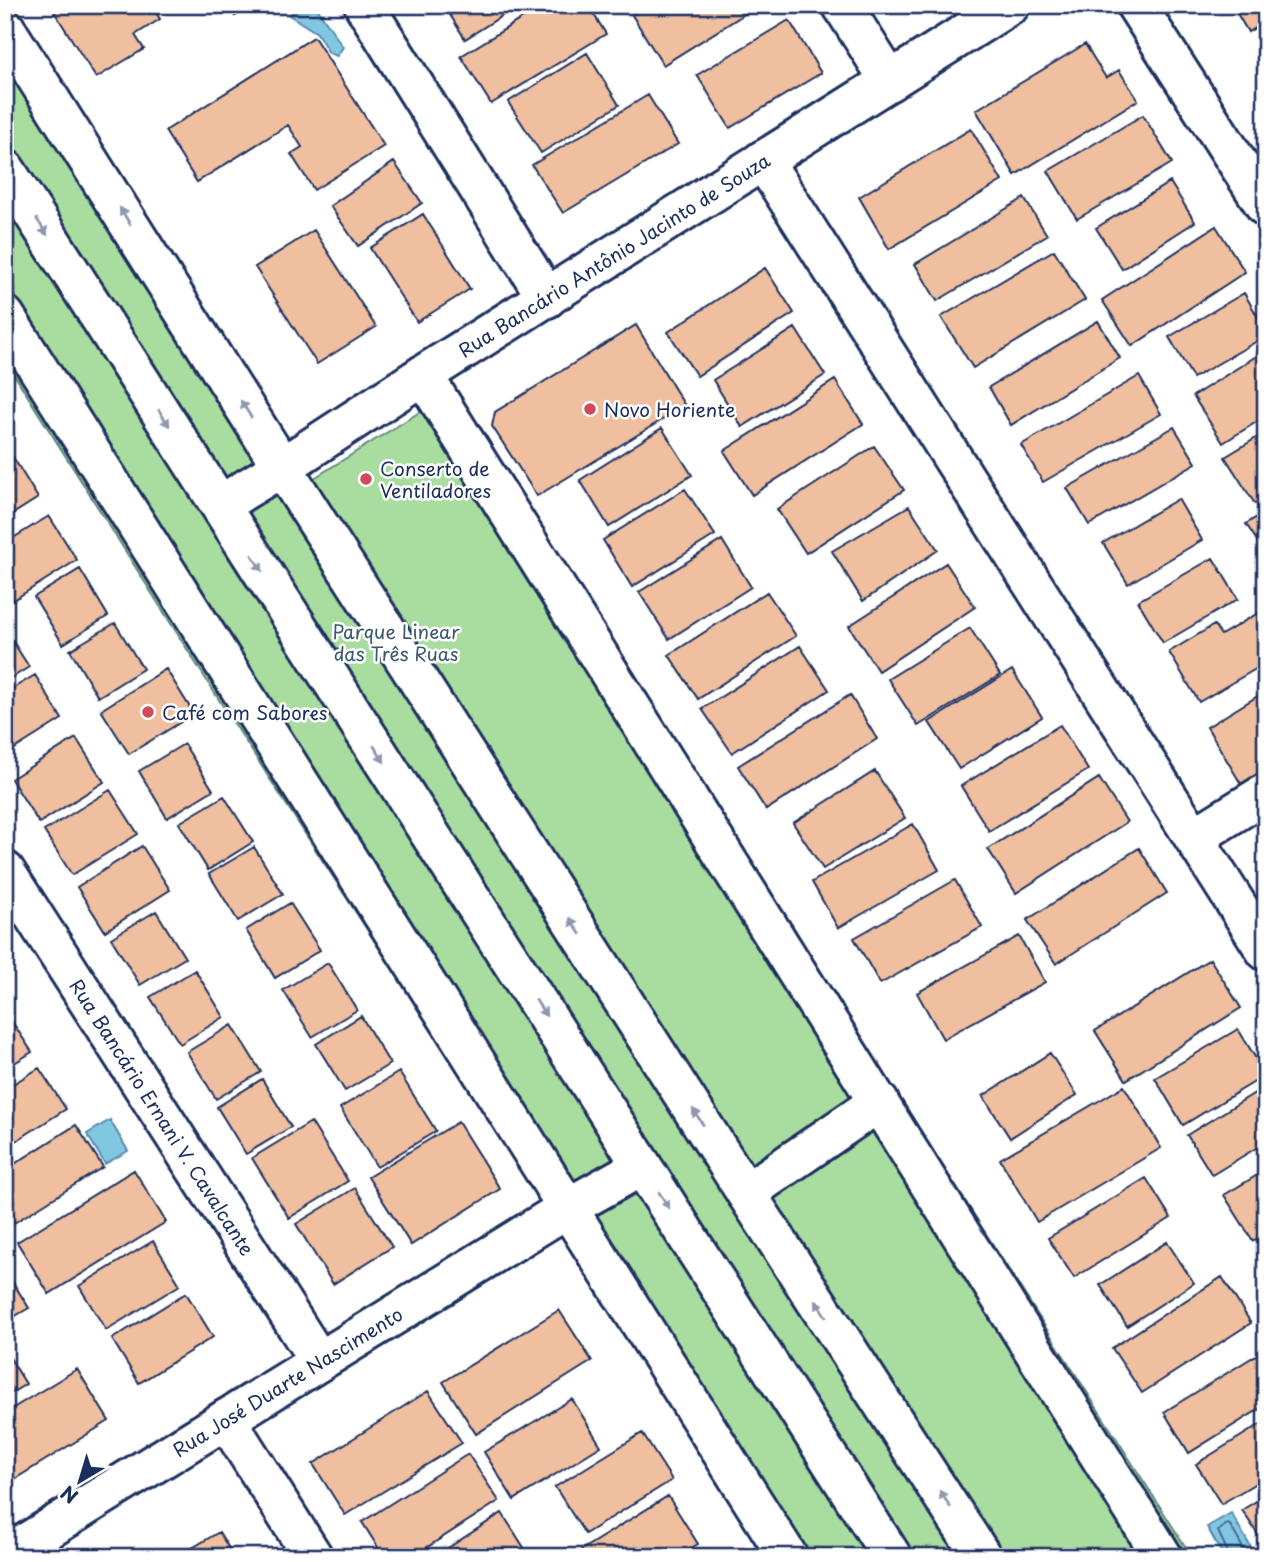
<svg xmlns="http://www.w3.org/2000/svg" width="1271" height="1562" font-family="'Playpen Sans',sans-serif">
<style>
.green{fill:#a9dd9f;stroke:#62867e;stroke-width:2}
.water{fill:#81c7e2;stroke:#588aad;stroke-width:2}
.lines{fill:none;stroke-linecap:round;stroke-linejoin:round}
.shore{stroke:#446c93;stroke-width:2}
.building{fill:#efbf9f;stroke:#1b2f5e;stroke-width:2}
.minor-casing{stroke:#1b2f5e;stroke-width:44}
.tertiary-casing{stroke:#1b2f5e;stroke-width:44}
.secondary-casing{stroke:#1b2f5e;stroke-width:44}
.minor{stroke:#fff;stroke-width:38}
.tertiary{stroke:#fff;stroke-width:38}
.secondary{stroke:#fff;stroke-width:38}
.oneway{fill:#8d97ae}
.poi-dot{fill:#d1495b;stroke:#fff;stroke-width:2.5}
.labels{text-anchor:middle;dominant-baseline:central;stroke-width:5;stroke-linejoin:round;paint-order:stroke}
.street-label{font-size:19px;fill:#1b2f5e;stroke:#fff}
.poi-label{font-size:19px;fill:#1b2f5e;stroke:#fff;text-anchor:start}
.park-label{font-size:19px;fill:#3e5a6e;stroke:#fff}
</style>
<rect width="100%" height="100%" fill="#fff"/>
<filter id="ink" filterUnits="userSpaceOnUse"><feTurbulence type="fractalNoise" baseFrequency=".0143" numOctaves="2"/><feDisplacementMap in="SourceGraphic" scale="14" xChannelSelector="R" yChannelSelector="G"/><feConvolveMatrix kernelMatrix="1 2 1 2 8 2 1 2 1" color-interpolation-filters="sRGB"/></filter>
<g filter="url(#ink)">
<path class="green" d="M 5,5 L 311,480 L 450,393 L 1192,1557 L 772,1557 L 226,711 L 5,360 Z"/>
<path class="water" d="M 304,5 L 315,5 L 343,47 L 337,56 L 329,53 L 317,33 L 289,15 Z
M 110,1120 L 128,1151 L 105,1164 L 87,1134 Z
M 1231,1513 L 1256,1556 L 1255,1557 L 1224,1557 L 1207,1527 Z"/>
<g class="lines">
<path class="shore" d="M 1230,1557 L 1218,1531 L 1227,1524 L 1230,1525 L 1248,1557"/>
</g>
<path class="building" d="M 50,5 L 151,5 L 160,19 L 135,35 L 144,49 L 96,78 Z
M 228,5 L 252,5 L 235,16 Z
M 444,5 L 519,5 L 465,39 Z
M 544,5 L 588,5 L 606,34 L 491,104 L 461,56 Z
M 648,5 L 759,5 L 663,65 L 632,15 Z
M 1232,5 L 1266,5 L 1266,21 L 1248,32 Z
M 789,20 L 821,73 L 730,128 L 697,75 Z
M 314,37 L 384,146 L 314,190 L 291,154 L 302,147 L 288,125 L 197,182 L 165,131 Z
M 1085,44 L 1106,78 L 1119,70 L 1138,100 L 1015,175 L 976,110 Z
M 587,53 L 619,105 L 541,153 L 508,102 Z
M 648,95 L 678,144 L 563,213 L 532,165 Z
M 1143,115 L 1172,163 L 1077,219 L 1048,171 Z
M 971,129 L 1002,181 L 889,249 L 859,197 Z
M 394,162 L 422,203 L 358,246 L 330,206 Z
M 1170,182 L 1195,222 L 1122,269 L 1096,228 Z
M 1024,198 L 1047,235 L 937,301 L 915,264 Z
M 423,214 L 470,289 L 417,322 L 370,248 Z
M 1216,226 L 1245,272 L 1132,346 L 1102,300 Z
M 314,230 L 376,327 L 317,364 L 255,267 Z
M 1054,250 L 1085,300 L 973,368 L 941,317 Z
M 765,268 L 794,313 L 697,376 L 668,332 Z
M 1244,293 L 1266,331 L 1266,336 L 1193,378 L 1169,337 Z
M 1098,321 L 1120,358 L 1011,425 L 989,387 Z
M 636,325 L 685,406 L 537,496 L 492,426 L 495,412 Z
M 795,328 L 825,375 L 742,427 L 713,380 Z
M 1266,350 L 1266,416 L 1223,443 L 1193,396 Z
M 1139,376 L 1161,414 L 1043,482 L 1021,445 Z
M 835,380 L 863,424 L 752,495 L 724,451 Z
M 1174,427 L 1196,463 L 1089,525 L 1067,488 Z
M 662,428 L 692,475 L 609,527 L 580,480 Z
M 1266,432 L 1266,498 L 1255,504 L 1225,457 Z
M 874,446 L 904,490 L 806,553 L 777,509 Z
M 11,454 L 38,498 L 5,519 L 5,457 Z
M 685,489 L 715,535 L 632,587 L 603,540 Z
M 1178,499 L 1202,540 L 1128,584 L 1103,543 Z
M 909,506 L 938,550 L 863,601 L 832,551 Z
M 1266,511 L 1266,554 L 1246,524 Z
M 49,516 L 77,560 L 12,601 L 5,591 L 5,543 Z
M 722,540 L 751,587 L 669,639 L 639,592 Z
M 1213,558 L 1238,599 L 1163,643 L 1138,601 Z
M 946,563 L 975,607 L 878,671 L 849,626 Z
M 80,569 L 108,616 L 63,644 L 34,597 Z
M 767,592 L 796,636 L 698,699 L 669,655 Z
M 1260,612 L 1266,623 L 1266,663 L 1199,702 L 1169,652 L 1214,625 L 1221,635 Z
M 115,623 L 143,669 L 98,697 L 70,650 Z
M 970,628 L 1000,675 L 918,726 L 888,679 Z
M 5,629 L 29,667 L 5,682 Z
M 800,646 L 829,690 L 732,753 L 702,709 Z
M 166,669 L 194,714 L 129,754 L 101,710 Z
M 1012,670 L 1042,717 L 959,769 L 929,722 Z
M 35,675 L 62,719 L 5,755 L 5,693 Z
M 1266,691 L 1266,769 L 1241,784 L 1207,727 Z
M 850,695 L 877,739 L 766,810 L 738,766 Z
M 1060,725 L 1088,770 L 989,831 L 961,786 Z
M 76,738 L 104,782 L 39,823 L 11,779 Z
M 184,744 L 213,790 L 167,818 L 139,771 Z
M 875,771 L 905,818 L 823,869 L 793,823 Z
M 1099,778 L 1127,822 L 1016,893 L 988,849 Z
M 110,790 L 138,834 L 72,875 L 44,831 Z
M 224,796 L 253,842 L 208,870 L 179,823 Z
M 913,824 L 939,870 L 838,928 L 812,882 Z
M 142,846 L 170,890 L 105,931 L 77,887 Z
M 254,847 L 283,894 L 238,921 L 209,874 Z
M 1139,848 L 1167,893 L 1056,964 L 1027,920 Z
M 955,880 L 982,927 L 880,984 L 854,938 Z
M 290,903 L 320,950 L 275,978 L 246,930 Z
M 156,911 L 185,958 L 140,985 L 111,938 Z
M 1019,936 L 1045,982 L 943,1039 L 917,993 Z
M 1210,959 L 1241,1008 L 1126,1080 L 1095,1031 Z
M 328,963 L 357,1010 L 312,1037 L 283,990 Z
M 195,970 L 224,1017 L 180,1044 L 150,997 Z
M 5,1011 L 32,1052 L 5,1069 Z
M 361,1016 L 390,1064 L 345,1091 L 316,1044 Z
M 232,1025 L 261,1072 L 216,1099 L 187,1052 Z
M 1238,1029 L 1266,1075 L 1183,1125 L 1155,1078 Z
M 1050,1053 L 1077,1095 L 1010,1138 L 983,1096 Z
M 39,1068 L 66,1109 L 5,1148 L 5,1089 Z
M 399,1072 L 436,1131 L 377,1167 L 340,1108 Z
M 262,1079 L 291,1127 L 246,1154 L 217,1107 Z
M 1124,1086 L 1161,1148 L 1037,1222 L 1000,1159 Z
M 1266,1086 L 1266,1142 L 1212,1175 L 1187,1135 Z
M 311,1122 L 348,1181 L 289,1218 L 252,1158 Z
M 458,1122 L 500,1189 L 411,1245 L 368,1177 Z
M 76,1125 L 103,1167 L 14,1223 L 5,1209 L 5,1170 Z
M 134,1170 L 166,1222 L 49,1294 L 17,1242 Z
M 1266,1170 L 1266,1233 L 1253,1241 L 1224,1195 Z
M 1146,1178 L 1171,1218 L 1074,1278 L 1048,1238 Z
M 355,1188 L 392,1247 L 333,1284 L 296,1224 Z
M 153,1241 L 180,1285 L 106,1330 L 79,1286 Z
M 1167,1242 L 1194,1283 L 1127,1326 L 1100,1285 Z
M 5,1270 L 29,1308 L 5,1322 Z
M 1222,1277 L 1251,1323 L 1142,1393 L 1112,1348 Z
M 186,1293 L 213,1337 L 139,1383 L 112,1339 Z
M 559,1310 L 592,1361 L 476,1434 L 443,1382 Z
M 5,1350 L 26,1384 L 5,1397 Z
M 1261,1352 L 1266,1360 L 1266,1405 L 1189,1453 L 1164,1412 Z
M 77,1369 L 109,1421 L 5,1485 L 5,1413 Z
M 428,1391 L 462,1443 L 345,1515 L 313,1464 Z
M 572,1399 L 601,1446 L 514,1500 L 484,1452 Z
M 1266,1421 L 1266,1477 L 1221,1504 L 1196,1464 Z
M 642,1433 L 672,1480 L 585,1534 L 555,1487 Z
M 468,1454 L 499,1501 L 412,1557 L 384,1557 L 362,1522 Z
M 1266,1495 L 1266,1547 L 1242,1510 Z
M 668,1496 L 698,1544 L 676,1557 L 585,1557 L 581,1550 Z
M 502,1513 L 530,1557 L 434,1557 Z
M 219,1532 L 234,1557 L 177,1557 Z"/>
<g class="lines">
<g class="minor-casing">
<g id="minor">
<path d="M 364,5 L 547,298"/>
<path d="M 842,5 L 890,81"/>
<path d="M 1136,5 L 1266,207"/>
<path d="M 763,160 L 1266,951"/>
<path d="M 5,316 L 788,1557"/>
<path d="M 423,375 L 1163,1557"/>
<path d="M 1195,837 L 1266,793"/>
<path id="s1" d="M 5,871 L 319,1361"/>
<path d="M 746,1193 L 879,1102"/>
<path d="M 226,1419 L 313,1557"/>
<path id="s2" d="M 5,1556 L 569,1207 L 642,1166"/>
</g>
</g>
<g class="tertiary-casing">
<g id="tertiary">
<path id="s3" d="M 282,467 L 423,375 L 1010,5"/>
</g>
</g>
<g class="secondary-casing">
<path id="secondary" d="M 5,28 L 282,467 L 746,1193 L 982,1557
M 5,169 L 892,1557
M 220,505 L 282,467"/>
</g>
<use href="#minor" class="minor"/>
<use href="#tertiary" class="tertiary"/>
<use href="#secondary" class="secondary"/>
</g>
<defs><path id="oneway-solid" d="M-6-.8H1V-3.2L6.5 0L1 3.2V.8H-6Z" transform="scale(1.75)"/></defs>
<g class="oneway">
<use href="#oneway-solid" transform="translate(125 216) rotate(-122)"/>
<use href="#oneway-solid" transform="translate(42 227) rotate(57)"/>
<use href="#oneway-solid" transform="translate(246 409) rotate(-122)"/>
<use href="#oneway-solid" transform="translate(164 418) rotate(57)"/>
<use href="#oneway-solid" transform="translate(257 563) rotate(57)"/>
<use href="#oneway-solid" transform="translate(379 754) rotate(57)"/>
<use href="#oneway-solid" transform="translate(575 926) rotate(-123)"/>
<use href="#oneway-solid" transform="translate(541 1008) rotate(57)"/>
<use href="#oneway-solid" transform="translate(698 1117) rotate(-123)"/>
<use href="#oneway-solid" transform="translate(664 1200) rotate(57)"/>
<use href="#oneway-solid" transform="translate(821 1309) rotate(-123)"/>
<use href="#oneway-solid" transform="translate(945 1499) rotate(-123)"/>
</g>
</g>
<g class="poi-dot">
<circle cx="590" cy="409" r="7"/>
<circle cx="366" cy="479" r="7"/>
<circle cx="148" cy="712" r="7"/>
</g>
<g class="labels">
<g class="street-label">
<text stroke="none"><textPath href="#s3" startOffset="394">Rua Bancário Antônio Jacinto de Souza</textPath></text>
<text stroke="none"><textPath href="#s1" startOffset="292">Rua Bancário Ernani V. Cavalcante</textPath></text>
<text stroke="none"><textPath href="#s2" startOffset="332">Rua José Duarte Nascimento</textPath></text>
</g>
<g class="poi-label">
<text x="604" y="409">Novo Horiente</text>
<text x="380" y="468">Conserto de<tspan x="380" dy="22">Ventiladores</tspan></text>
<text x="162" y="712">Café com Sabores</text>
</g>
<g class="park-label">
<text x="396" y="631">Parque Linear<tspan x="396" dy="22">das Três Ruas</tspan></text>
</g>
</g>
<rect width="1271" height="1562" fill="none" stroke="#fff" stroke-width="28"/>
<rect x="14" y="14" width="1243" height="1534" fill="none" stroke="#1b2f5e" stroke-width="2.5" filter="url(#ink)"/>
<g transform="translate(80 1481) rotate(218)" stroke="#ffffff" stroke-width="5" paint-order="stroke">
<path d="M0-5L12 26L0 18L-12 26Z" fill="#1b2f5e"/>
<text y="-10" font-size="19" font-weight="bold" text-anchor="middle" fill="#1b2f5e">N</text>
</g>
</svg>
